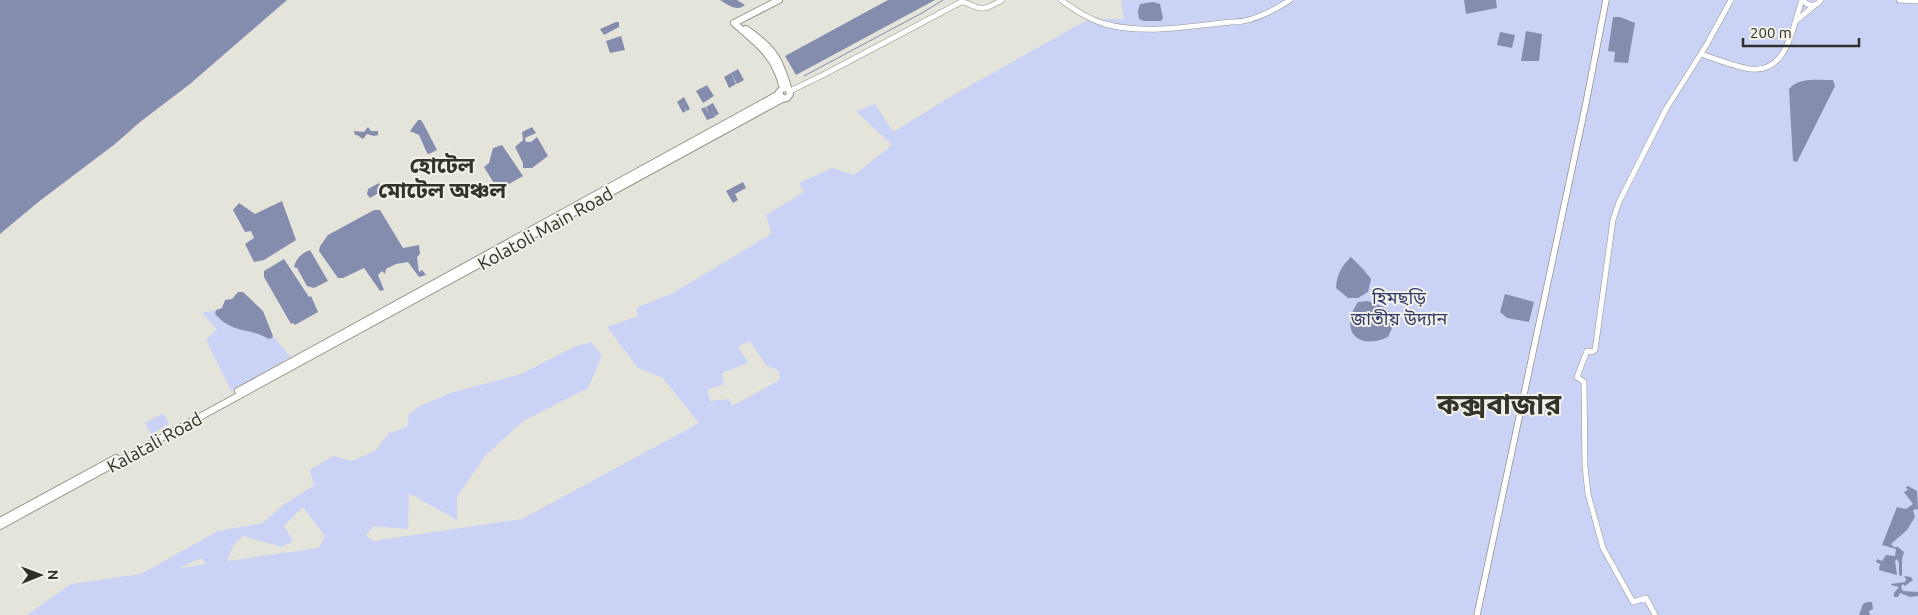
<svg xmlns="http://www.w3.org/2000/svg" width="1918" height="615" font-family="Ubuntu,'Noto Sans Bengali',sans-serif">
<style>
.green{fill:#cad3f6;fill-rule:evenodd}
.water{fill:#858daf}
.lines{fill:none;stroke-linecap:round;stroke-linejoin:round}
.stream{stroke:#858daf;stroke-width:1}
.secondary-casing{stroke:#93938a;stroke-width:6}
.primary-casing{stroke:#93938a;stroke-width:7}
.highway-casing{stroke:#93938a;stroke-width:8}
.secondary{stroke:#fff;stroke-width:5}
.primary{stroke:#fff;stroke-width:5.5}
.highway{stroke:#fff;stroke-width:6}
.labels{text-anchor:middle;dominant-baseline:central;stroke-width:4;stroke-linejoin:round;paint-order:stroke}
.street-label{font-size:18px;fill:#2e2e2a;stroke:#f2f1e8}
.park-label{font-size:18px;fill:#323a6a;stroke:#f2f1e8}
.district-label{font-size:22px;font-weight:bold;fill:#33332c;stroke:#f2f1e8}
.town-label{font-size:28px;font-weight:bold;fill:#33332c;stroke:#f2f1e8}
</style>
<rect width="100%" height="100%" fill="#e4e4db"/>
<path class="green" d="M 1121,0 L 1918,0 L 1918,615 L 27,615 L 71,584 L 141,574 L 218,531 L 263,523 L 282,506 L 314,485 L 310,470 L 333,456 L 352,461 L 375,451 L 389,433 L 407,427 L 409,415 L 418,407 L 450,393 L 521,374 L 574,347 L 591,342 L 602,356 L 588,388 L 523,421 L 485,456 L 457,497 L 457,520 L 409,493 L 408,529 L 374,526 L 366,535 L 373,541 L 522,519 L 699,423 L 663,378 L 638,368 L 607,327 L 638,316 L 636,308 L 673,293 L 771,234 L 766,215 L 804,192 L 799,183 L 832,168 L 854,175 L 892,145 L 856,111 L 875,104 L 893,132 L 955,94 L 1089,19 L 1124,19 ZM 750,341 L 766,365 L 779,371 L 780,380 L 732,406 L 729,399 L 710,401 L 707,390 L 724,384 L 722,373 L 748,363 L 738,346 ZM 303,507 L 325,536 L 319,548 L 227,561 L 233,546 L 243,536 L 282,547 L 293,541 L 284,526 ZM 201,558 L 206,564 L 181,568 L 181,567 Z
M 216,310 L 215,315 L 266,337 L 272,338 L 273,336 L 291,357 L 231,391 L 206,340 L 217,329 L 202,313 Z
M 163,413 L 169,424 L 151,434 L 145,423 Z"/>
<path class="water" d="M 0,0 L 287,0 L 190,84 L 140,122 L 115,144 L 37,203 L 0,234 Z
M 720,0 L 737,0 L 745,5 C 737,12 728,5 720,0 Z
M 888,0 L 935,0 L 796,75 L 785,56 Z
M 1464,0 L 1496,0 L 1497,8 L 1466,14 Z
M 1153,2 L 1160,4 L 1163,18 L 1161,21 L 1144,21 L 1139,19 L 1138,11 L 1140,4 Z
M 1613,17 L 1620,17 L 1635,23 L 1628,63 L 1614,62 L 1615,52 L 1608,51 Z
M 616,22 L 619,22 L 619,27 L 604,35 L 600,29 Z
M 1526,31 L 1542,34 L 1539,61 L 1521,61 Z
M 1500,32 L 1515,35 L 1512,48 L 1497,45 Z
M 621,36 L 625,50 L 610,53 L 606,41 Z
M 738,69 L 744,80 L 737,84 L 731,73 Z
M 731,73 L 736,84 L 729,88 L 724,77 Z
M 1833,80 L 1835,86 L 1797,162 L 1793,161 L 1789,89 C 1798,77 1819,80 1833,80 Z
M 707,85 L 714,96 L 703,103 L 696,91 Z
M 684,97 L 690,109 L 687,111 L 685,108 L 686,111 L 683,113 L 677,102 Z
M 713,103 L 719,114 L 715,116 L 712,110 L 715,117 L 707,120 L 701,109 L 705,107 L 709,114 L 706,107 Z
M 418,120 L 421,120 L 423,123 L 437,150 L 429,154 L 427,153 L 419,135 L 410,131 Z
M 368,127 L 371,131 L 378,131 L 378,135 L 374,136 L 367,134 L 363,139 L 357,135 L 355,135 L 354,131 L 364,132 Z
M 532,127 L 536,133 L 525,138 L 526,142 L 531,142 L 537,137 L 548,156 L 532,168 L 523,168 L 523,163 L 515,147 L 523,140 L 522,132 Z
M 502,145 L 523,176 L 498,190 L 484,167 L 489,163 L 493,148 Z
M 743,182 L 746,188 L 735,194 L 738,200 L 733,203 L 726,191 Z
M 379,183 L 384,190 L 370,198 L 367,194 L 368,189 Z
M 282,201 L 296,240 L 264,260 L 254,262 L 245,244 L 254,238 L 251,231 L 245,232 L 233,210 L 239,203 L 255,214 Z
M 374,210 L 380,210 L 403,248 L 419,245 L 420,254 L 417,257 L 419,272 L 422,270 L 426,275 L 419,277 L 408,262 L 396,264 L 386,269 L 385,274 L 382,271 L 378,275 L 384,290 L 380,291 L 364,268 L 343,278 L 338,278 L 319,251 L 320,246 L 328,235 Z
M 310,250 L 328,281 L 314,288 L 307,286 L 297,268 L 294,267 C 296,258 302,253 310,250 Z
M 1351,257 L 1363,269 L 1371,279 L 1368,292 L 1358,298 L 1348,298 L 1336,288 C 1337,274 1341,267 1351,257 Z
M 284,259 L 309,297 L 311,296 L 318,312 L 295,325 L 293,323 L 291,324 L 264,277 L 264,271 Z
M 238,292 L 243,292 L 263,311 L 273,336 L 272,338 L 269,339 C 250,327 234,335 215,314 L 216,310 L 222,308 L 225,300 L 232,299 Z
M 1505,294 L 1534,302 L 1529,322 L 1507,318 L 1500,312 Z
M 1368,301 L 1384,307 L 1392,314 L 1392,328 L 1388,337 C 1357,351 1339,330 1358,302 Z
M 1908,486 L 1917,491 L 1918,510 L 1917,509 L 1913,510 L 1915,517 L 1907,530 L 1891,544 L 1894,547 L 1898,547 L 1904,552 L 1902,559 L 1902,575 L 1901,576 L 1899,575 L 1899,563 L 1897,559 L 1895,561 L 1897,575 L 1879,570 L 1880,564 L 1876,562 L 1877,559 L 1882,561 L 1886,555 L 1895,556 L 1896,549 L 1882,545 L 1897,507 L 1906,509 L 1913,504 L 1904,492 L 1908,490 L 1906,487 Z
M 1904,576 L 1911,577 L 1913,580 L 1905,586 L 1903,584 L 1901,587 L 1903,591 L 1918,592 L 1918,596 L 1910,597 L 1900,593 L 1898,597 L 1894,597 L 1894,593 L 1899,587 L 1891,585 L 1891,584 L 1905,582 L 1906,579 Z
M 1867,602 L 1872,602 L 1873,609 L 1869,611 L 1870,615 L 1859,615 L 1863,604 Z"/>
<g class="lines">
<path class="stream" d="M 804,76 L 922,13 L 943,0"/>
<g class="secondary-casing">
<path id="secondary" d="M 1061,0 C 1075,10 1088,19 1105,24 C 1145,35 1190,26 1231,22 C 1251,23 1273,11 1290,0
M 1803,0 C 1808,7 1816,7 1821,0
M 1899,0 L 1918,1
M 1797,20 L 1814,6
M 1701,54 C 1715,59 1730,65 1745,68 C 1787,78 1792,28 1802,0
M 790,91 L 825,74 L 961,2 C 967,2 970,5 976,7 C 985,11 994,4 1002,0
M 1655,615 L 1646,598 L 1633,602 L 1603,548 L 1588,494 L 1585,466 L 1584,382 L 1577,377 L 1587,351 L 1592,352 L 1595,350 L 1613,220 L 1619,202 L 1666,109 L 1707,44 L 1731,0"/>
</g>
<g class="primary-casing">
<path id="primary" d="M 1477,615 L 1586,103 L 1606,0"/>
</g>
<g class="highway-casing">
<path id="highway" d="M 779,0 L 734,23 C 759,45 774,54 783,88
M 746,29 C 776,50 780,60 790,94 L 787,98 L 782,99 L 779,92 L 783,88 L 788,89
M 238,391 L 779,94
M 0,521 L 116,458
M 0,526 L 782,99"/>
</g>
<use href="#secondary" class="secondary"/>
<use href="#primary" class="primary"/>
<use href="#highway" class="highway"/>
</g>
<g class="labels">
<g class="street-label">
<text transform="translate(545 228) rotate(-29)">Kolatoli Main Road</text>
<text transform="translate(154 442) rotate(-29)">Kalatali Road</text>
</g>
<g class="park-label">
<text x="1399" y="297">হিমছড়ি<tspan x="1399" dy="21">জাতীয় উদ্যান</tspan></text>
</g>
<g class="district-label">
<text x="442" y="164">হোটেল<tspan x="442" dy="25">মোটেল অঞ্চল</tspan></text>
</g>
<g class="town-label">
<text x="1499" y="403">কক্সবাজার</text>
</g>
</g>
<g transform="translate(40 575) rotate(89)" stroke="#f2f1e8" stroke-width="4" paint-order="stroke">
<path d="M0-4L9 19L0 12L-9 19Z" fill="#2e2e2a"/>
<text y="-8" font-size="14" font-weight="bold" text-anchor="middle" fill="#2e2e2a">N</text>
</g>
<path d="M1743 38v8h116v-8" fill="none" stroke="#2e2e2a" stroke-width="2.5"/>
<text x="1750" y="38" font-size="15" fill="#2e2e2a" stroke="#f2f1e8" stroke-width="4" paint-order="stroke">200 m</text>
</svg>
